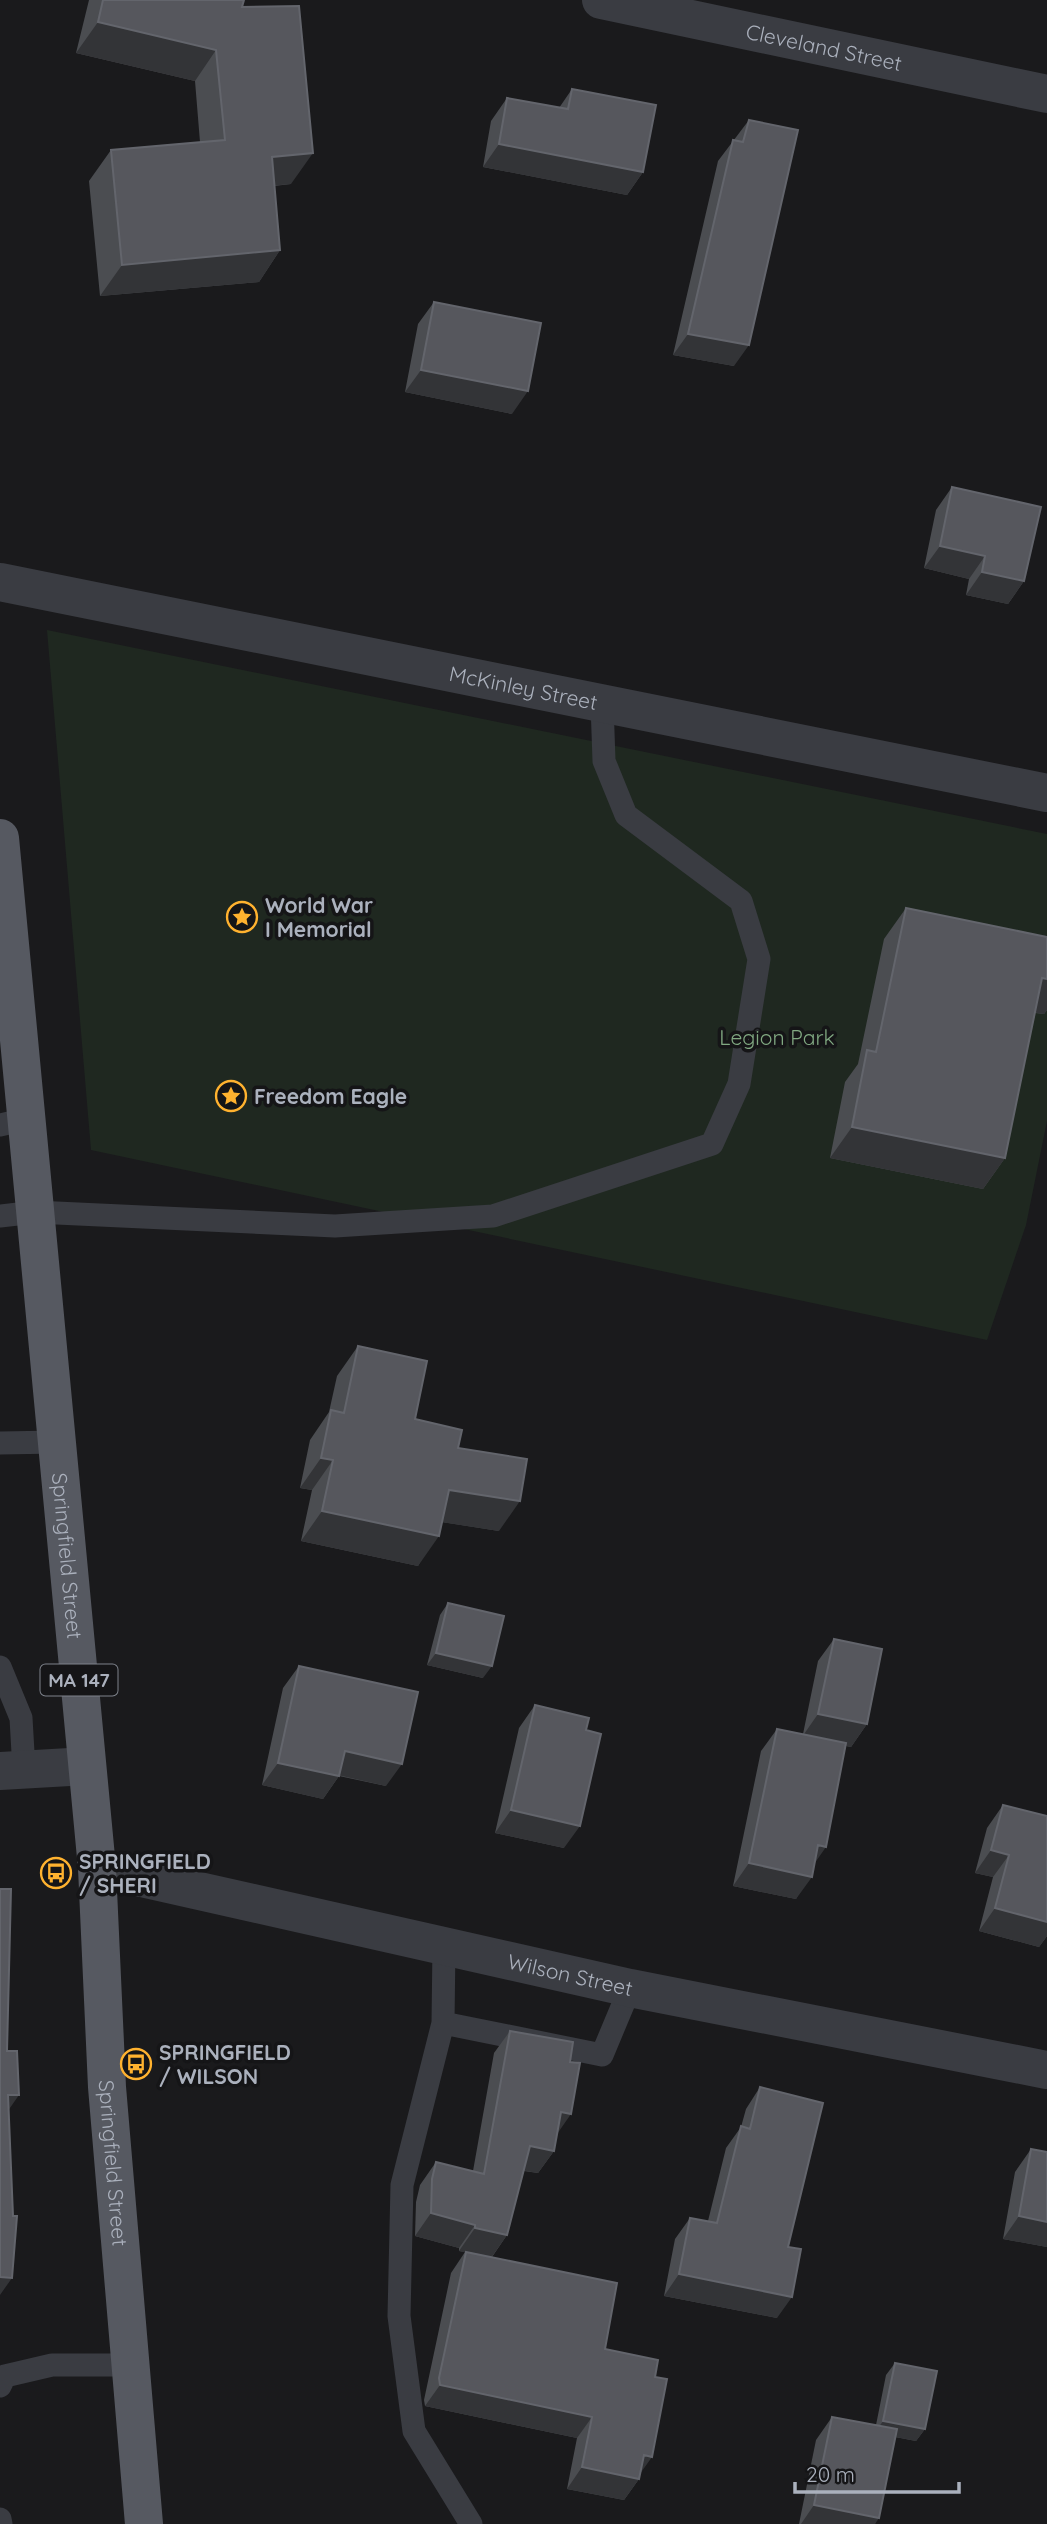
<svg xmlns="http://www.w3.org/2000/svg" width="1047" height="2524" font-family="Quicksand,sans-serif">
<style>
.green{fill:#1f2820}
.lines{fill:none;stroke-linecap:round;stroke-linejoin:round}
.lane{stroke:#3a3c42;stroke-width:23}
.street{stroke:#3a3c42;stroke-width:38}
.primary{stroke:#565961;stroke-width:38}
.wall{fill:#4b4d51}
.shaded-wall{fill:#333437}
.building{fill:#56575d;stroke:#63656c;stroke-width:2}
.labels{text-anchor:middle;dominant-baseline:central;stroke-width:7;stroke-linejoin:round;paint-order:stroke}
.shield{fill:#151517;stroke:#7e828b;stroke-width:2}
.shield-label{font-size:19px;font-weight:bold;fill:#abb1bd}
.street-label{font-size:21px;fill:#abb1bd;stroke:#151517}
.poi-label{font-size:21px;font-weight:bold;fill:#abb1bd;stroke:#151517;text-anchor:start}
.park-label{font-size:21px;fill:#81a982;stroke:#151517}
</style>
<rect width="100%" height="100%" fill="#1a1a1c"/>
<path class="green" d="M 47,630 L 1047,834 L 1047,1121 L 1026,1225 L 987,1340 L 91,1150 Z"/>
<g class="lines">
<path class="lane" d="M 0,1125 L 26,1119
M 0,1216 L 35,1212 L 335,1226 L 493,1216 L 712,1144 L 739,1084 L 759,959 L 741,901 L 626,815 L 604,761 L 602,703
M 0,1443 L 57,1442
M 0,1667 L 21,1718 L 24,1770
M 444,1945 L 443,2023 L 602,2055 L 630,1988
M 443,2023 L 402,2185 L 399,2316 L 414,2431 L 471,2524
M 0,2386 L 5,2376 L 52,2365 L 130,2365
M 0,2519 L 1,2524"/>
<g class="street">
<path id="s1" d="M 601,0 L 1047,94"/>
<path id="s2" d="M 0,582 L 1047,793"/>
<path d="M 0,1771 L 87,1766"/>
<path id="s3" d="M 97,1868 L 630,1988 L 1047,2070"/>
</g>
<path class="primary" id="s4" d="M 0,838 L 97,1868 L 107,2087 L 144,2524"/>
</g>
<path class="wall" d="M 89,0 L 244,0 L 242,7 L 291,184 L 274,186 L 280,250 L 259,282 L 100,296 L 89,181 L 111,150 L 200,142 L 195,81 L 76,53 Z
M 572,89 L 643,172 L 627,195 L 483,167 L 491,121 L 507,98 L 559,108 Z
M 749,120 L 734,366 L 673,355 L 718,161 Z
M 434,302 L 512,414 L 405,392 L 418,324 Z
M 952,487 L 1024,581 L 1008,604 L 966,595 L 969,579 L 924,568 L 936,510 Z
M 906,908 L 1047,937 L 1047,1010 L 1044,1014 L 1035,1013 L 1005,1158 L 983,1189 L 830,1158 L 845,1082 L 858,1064 L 884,939 Z
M 358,1346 L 415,1419 L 499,1531 L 442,1522 L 418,1566 L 301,1541 L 312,1490 L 300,1488 L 310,1440 L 329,1412 L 337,1376 Z
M 448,1603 L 483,1678 L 427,1665 L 440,1615 Z
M 834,1639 L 867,1724 L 851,1747 L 846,1746 L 814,1864 L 796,1899 L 733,1886 L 761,1751 L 777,1729 L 803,1734 L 818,1661 Z
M 299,1666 L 386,1786 L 339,1776 L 323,1799 L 262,1785 L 283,1688 Z
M 535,1705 L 564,1848 L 495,1833 L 519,1728 Z
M 1003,1805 L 1047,1816 L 1047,1936 L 1039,1947 L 979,1931 L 993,1877 L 975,1873 L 987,1828 Z
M 510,2031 L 557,2134 L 554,2151 L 538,2173 L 524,2171 L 507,2235 L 492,2257 L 605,2349 L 640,2473 L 639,2479 L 624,2500 L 567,2489 L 577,2438 L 425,2406 L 424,2400 L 451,2273 L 465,2252 L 459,2251 L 459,2248 L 415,2236 L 416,2202 L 420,2185 L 436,2162 L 473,2171 L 494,2053 Z
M 760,2087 L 788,2247 L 777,2318 L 664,2296 L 675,2239 L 690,2218 L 708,2221 L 726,2148 L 741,2127 L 746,2109 Z
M 1031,2149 L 1047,2247 L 1003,2239 L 1015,2172 Z
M 895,2363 L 925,2429 L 916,2441 L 895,2437 L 875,2524 L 799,2524 L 816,2440 L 832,2417 L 876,2425 L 886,2375 Z"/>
<path class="shaded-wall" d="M 98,22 L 216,50 L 195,81 L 76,53 Z
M 499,144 L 643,172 L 627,195 L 483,167 Z
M 313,153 L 291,184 L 250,188 L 272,157 Z
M 280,250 L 259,282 L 100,296 L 122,265 Z
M 688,334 L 749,345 L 734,366 L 673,355 Z
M 421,370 L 528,391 L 512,414 L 405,392 Z
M 940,546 L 985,556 L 969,579 L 924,568 Z
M 982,572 L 1024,581 L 1008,604 L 966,595 Z
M 1042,978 L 1047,979 L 1047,1010 L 1044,1014 L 1020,1010 Z
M 852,1127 L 1005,1158 L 983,1189 L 830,1158 Z
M 321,1458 L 333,1460 L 312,1490 L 300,1488 Z
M 449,1490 L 520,1501 L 499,1531 L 428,1520 Z
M 322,1511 L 439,1536 L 418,1566 L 301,1541 Z
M 436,1653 L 492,1666 L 483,1678 L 427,1665 Z
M 818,1714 L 867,1724 L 851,1747 L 802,1737 Z
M 345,1751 L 402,1764 L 386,1786 L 329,1773 Z
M 278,1763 L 339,1776 L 323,1799 L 262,1785 Z
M 511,1810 L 580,1826 L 564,1848 L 495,1833 Z
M 818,1845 L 826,1847 L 810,1870 Z
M 991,1850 L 1009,1855 L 993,1877 L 975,1873 Z
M 749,1863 L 812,1877 L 796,1899 L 733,1886 Z
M 995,1908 L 1047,1922 L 1047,1936 L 1039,1947 L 979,1931 Z
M 8,2095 L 19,2095 L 3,2118 Z
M 561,2112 L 571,2114 L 555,2137 Z
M 530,2146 L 554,2151 L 538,2173 L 514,2169 Z
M 431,2213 L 475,2225 L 459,2248 L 415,2236 Z
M 1019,2216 L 1047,2222 L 1047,2247 L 1003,2239 Z
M 475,2228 L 507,2235 L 491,2258 L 459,2251 Z
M 679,2274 L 792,2297 L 777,2318 L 664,2296 Z
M 0,2277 L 12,2278 L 0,2295 Z
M 440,2385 L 592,2417 L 577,2438 L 425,2406 Z
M 883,2421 L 925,2429 L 916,2441 L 875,2433 Z
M 644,2455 L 652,2457 L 637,2478 L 639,2479 L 624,2500 L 567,2489 L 582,2467 Z
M 814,2505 L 879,2518 L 875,2524 L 801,2524 Z"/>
<path class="building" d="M 103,0 L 244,0 L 242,7 L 299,6 L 313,153 L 272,157 L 280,250 L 122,265 L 111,150 L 225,140 L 216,50 L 98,22 Z
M 572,89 L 656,105 L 643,172 L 499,144 L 507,98 L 568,109 Z
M 749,120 L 798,130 L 749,345 L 688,334 L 733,140 L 743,142 Z
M 434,302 L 541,323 L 528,391 L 421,370 Z
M 952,487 L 1041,507 L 1024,581 L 982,572 L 985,556 L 940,546 Z
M 906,908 L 1047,937 L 1047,979 L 1042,978 L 1005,1158 L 852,1127 L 867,1050 L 876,1052 Z
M 358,1346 L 427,1361 L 415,1419 L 462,1430 L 458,1448 L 527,1459 L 520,1501 L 449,1490 L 439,1536 L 322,1511 L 333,1460 L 321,1458 L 331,1410 L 344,1413 Z
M 448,1603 L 504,1616 L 492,1666 L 436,1653 Z
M 834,1639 L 882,1649 L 867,1724 L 818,1714 Z
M 299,1666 L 418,1692 L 402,1764 L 345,1751 L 339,1776 L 278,1763 Z
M 535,1705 L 589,1718 L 586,1730 L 601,1734 L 580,1826 L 511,1810 Z
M 777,1729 L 846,1743 L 826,1847 L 818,1845 L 812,1877 L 749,1863 Z
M 1003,1805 L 1047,1816 L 1047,1922 L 995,1908 L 1009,1855 L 991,1850 Z
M 0,1889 L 11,1889 L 7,2051 L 17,2051 L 19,2095 L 8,2095 L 13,2216 L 17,2216 L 12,2278 L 0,2277 Z
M 510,2031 L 573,2042 L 570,2062 L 580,2063 L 571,2114 L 561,2112 L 554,2151 L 530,2146 L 507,2235 L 475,2228 L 475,2225 L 431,2213 L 432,2179 L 436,2162 L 484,2174 Z
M 760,2087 L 823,2103 L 788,2247 L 801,2249 L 792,2297 L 679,2274 L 690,2218 L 717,2223 L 741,2126 L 750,2129 Z
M 1031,2149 L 1047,2152 L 1047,2222 L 1019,2216 Z
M 466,2252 L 617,2283 L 605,2349 L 658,2360 L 655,2377 L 667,2379 L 652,2457 L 644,2455 L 639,2479 L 582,2467 L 592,2417 L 440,2385 L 439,2378 Z
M 895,2363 L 937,2371 L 925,2429 L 883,2421 Z
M 832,2417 L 897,2429 L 879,2518 L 814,2505 Z"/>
<defs>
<g id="sight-ring" transform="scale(1.575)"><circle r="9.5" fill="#151517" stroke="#ffb22f" stroke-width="1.5"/><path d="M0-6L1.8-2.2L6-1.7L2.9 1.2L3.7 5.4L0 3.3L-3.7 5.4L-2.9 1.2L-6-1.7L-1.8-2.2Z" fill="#ffb22f"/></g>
<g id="bus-ring" transform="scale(1.575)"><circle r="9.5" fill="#151517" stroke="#ffb22f" stroke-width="1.5"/><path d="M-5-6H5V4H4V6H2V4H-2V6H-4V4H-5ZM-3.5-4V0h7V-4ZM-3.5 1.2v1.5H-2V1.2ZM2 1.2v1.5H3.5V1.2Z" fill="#ffb22f"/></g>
</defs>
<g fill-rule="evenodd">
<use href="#sight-ring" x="242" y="917"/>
<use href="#sight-ring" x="231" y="1096"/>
<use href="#bus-ring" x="56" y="1873"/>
<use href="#bus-ring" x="136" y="2064"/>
</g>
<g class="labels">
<rect class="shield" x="40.5" y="1664.5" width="77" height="31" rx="5"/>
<g class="shield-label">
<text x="79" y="1680">MA 147</text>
</g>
<g class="street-label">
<text stroke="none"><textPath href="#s1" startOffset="228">Cleveland Street</textPath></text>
<text stroke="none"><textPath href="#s2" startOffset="534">McKinley Street</textPath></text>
<text stroke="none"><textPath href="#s4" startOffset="721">Springfield Street</textPath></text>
<text stroke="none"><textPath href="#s3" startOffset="485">Wilson Street</textPath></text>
<text stroke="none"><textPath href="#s4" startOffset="1330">Springfield Street</textPath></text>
</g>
<g class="poi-label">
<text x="265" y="905">World War<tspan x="265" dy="24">I Memorial</tspan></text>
<text x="254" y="1096">Freedom Eagle</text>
<text x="79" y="1861">SPRINGFIELD<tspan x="79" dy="24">/ SHERI</tspan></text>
<text x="159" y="2052">SPRINGFIELD<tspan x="159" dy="24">/ WILSON</tspan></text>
</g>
<g class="park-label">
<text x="777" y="1037">Legion Park</text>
</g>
</g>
<path d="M795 2482v10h164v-10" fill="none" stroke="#abb1bd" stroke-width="3.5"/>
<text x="806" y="2482" font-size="21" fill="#abb1bd" stroke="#151517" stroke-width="5" paint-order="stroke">20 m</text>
</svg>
